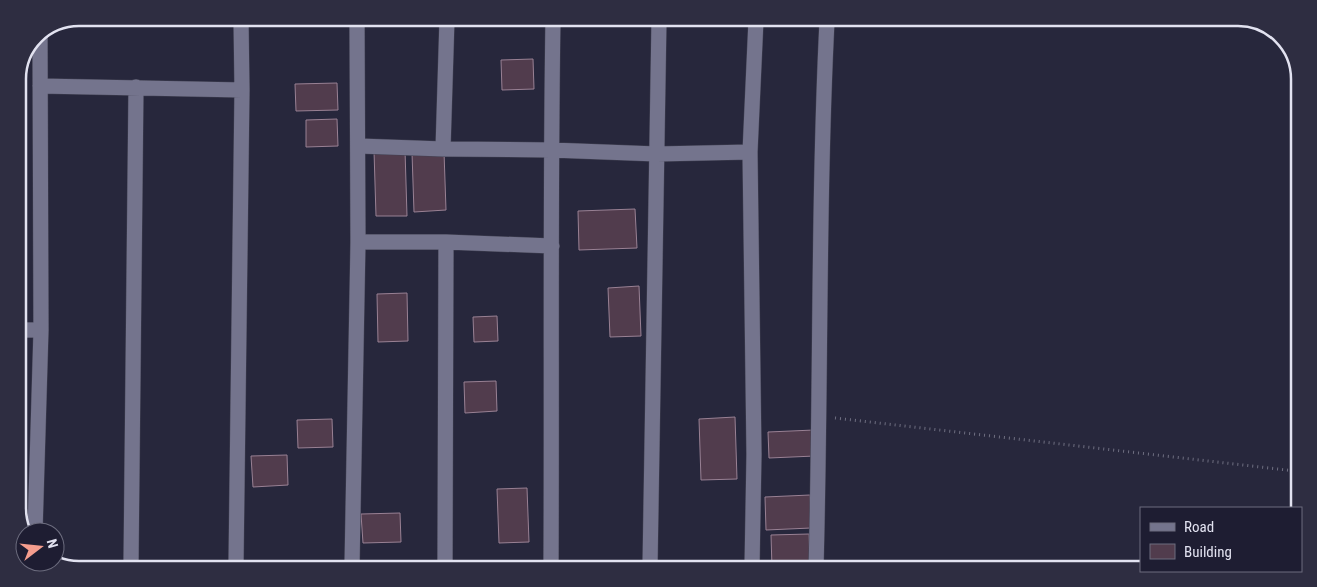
<svg xmlns="http://www.w3.org/2000/svg" width="1317" height="587" font-family="'Roboto Condensed',sans-serif">
<style>
.building{fill:#513c4d;stroke:#998194}
.lines{fill:none;stroke-linecap:round;stroke-linejoin:round}
.minor-casing{stroke:#424253;stroke-width:16}
.path{stroke:#6f6f81;stroke-width:3;stroke-dasharray:1 4;stroke-linecap:butt}
.minor{stroke:#74748d;stroke-width:15}
.rim{fill:none;stroke:#e2e2f0;stroke-width:2.5}
</style>
<rect width="100%" height="100%" fill="#27273c"/>
<path class="building" d="M 533,59 L 534,89 L 502,90 L 501,60 Z
M 337,83 L 338,110 L 296,111 L 295,84 Z
M 337,119 L 338,146 L 306,147 L 306,120 Z
M 405,150 L 407,216 L 376,216 L 374,151 Z
M 444,152 L 446,210 L 414,212 L 412,153 Z
M 635,209 L 637,248 L 579,250 L 578,211 Z
M 639,286 L 641,336 L 610,337 L 608,288 Z
M 407,293 L 408,341 L 378,342 L 377,294 Z
M 497,316 L 498,341 L 474,342 L 473,317 Z
M 496,381 L 497,411 L 465,413 L 464,382 Z
M 735,417 L 737,479 L 701,480 L 699,419 Z
M 332,419 L 333,447 L 298,448 L 297,420 Z
M 814,430 L 815,456 L 769,458 L 768,432 Z
M 287,455 L 288,485 L 253,487 L 251,456 Z
M 527,488 L 529,542 L 499,543 L 497,489 Z
M 810,495 L 811,528 L 766,530 L 765,497 Z
M 400,513 L 401,542 L 363,543 L 361,514 Z
M 809,534 L 810,568 L 772,568 L 771,535 Z"/>
<g class="lines">
<g class="minor-casing">
<path id="minor" d="M 40,86 L 242,90
M 359,146 L 443,149 L 551,150 L 657,154 L 750,152
M 443,149 L 447,19
M 358,242 L 446,242 L 552,246
M 18,330 L 41,330
M 35,532 L 41,330 L 40,34
M 131,565 L 136,87
M 236,565 L 242,90 L 241,18
M 352,566 L 358,242 L 357,19
M 445,566 L 446,242
M 551,567 C 552,384 550,202 553,19
M 650,567 L 659,20
M 752,568 L 754,454 L 750,152 L 756,20
M 816,568 C 821,385 818,203 827,21"/>
</g>
<path class="path" d="M 835,418 L 1295,471"/>
<use href="#minor" class="minor"/>
</g>
<path d="M0 0H1317V587H0ZM79 26H1238A53 53 0 0 1 1291 79V508A53 53 0 0 1 1238 561H79A53 53 0 0 1 26 508V79A53 53 0 0 1 79 26Z" fill="#2e2d41" fill-rule="evenodd"/>
<path class="rim" d="M79 26H1238A53 53 0 0 1 1291 79V508A53 53 0 0 1 1238 561H79A53 53 0 0 1 26 508V79A53 53 0 0 1 79 26Z"/>
<rect x="1140" y="507" width="162" height="65" fill="#1e1d32" stroke="#6c6c7e"/>
<rect x="1150" y="523" width="25" height="8" fill="#74748d" stroke="#6c6c7e"/>
<text x="1184" y="532" font-size="15" fill="#e2e2f0">Road</text>
<rect x="1150" y="544" width="25" height="15" fill="#513c4d" stroke="#6c6c7e"/>
<text x="1184" y="557" font-size="15" fill="#e2e2f0">Building</text>
<g transform="translate(40 547) rotate(74)"><circle r="24" fill="#1e1d32" stroke="#6c6c7e"/>
<path d="M0-4L9 19L0 12L-9 19Z" fill="#f59d8e"/>
<text y="-8" font-size="14" font-weight="bold" text-anchor="middle" fill="#e2e2f0">N</text>
</g>
</svg>
